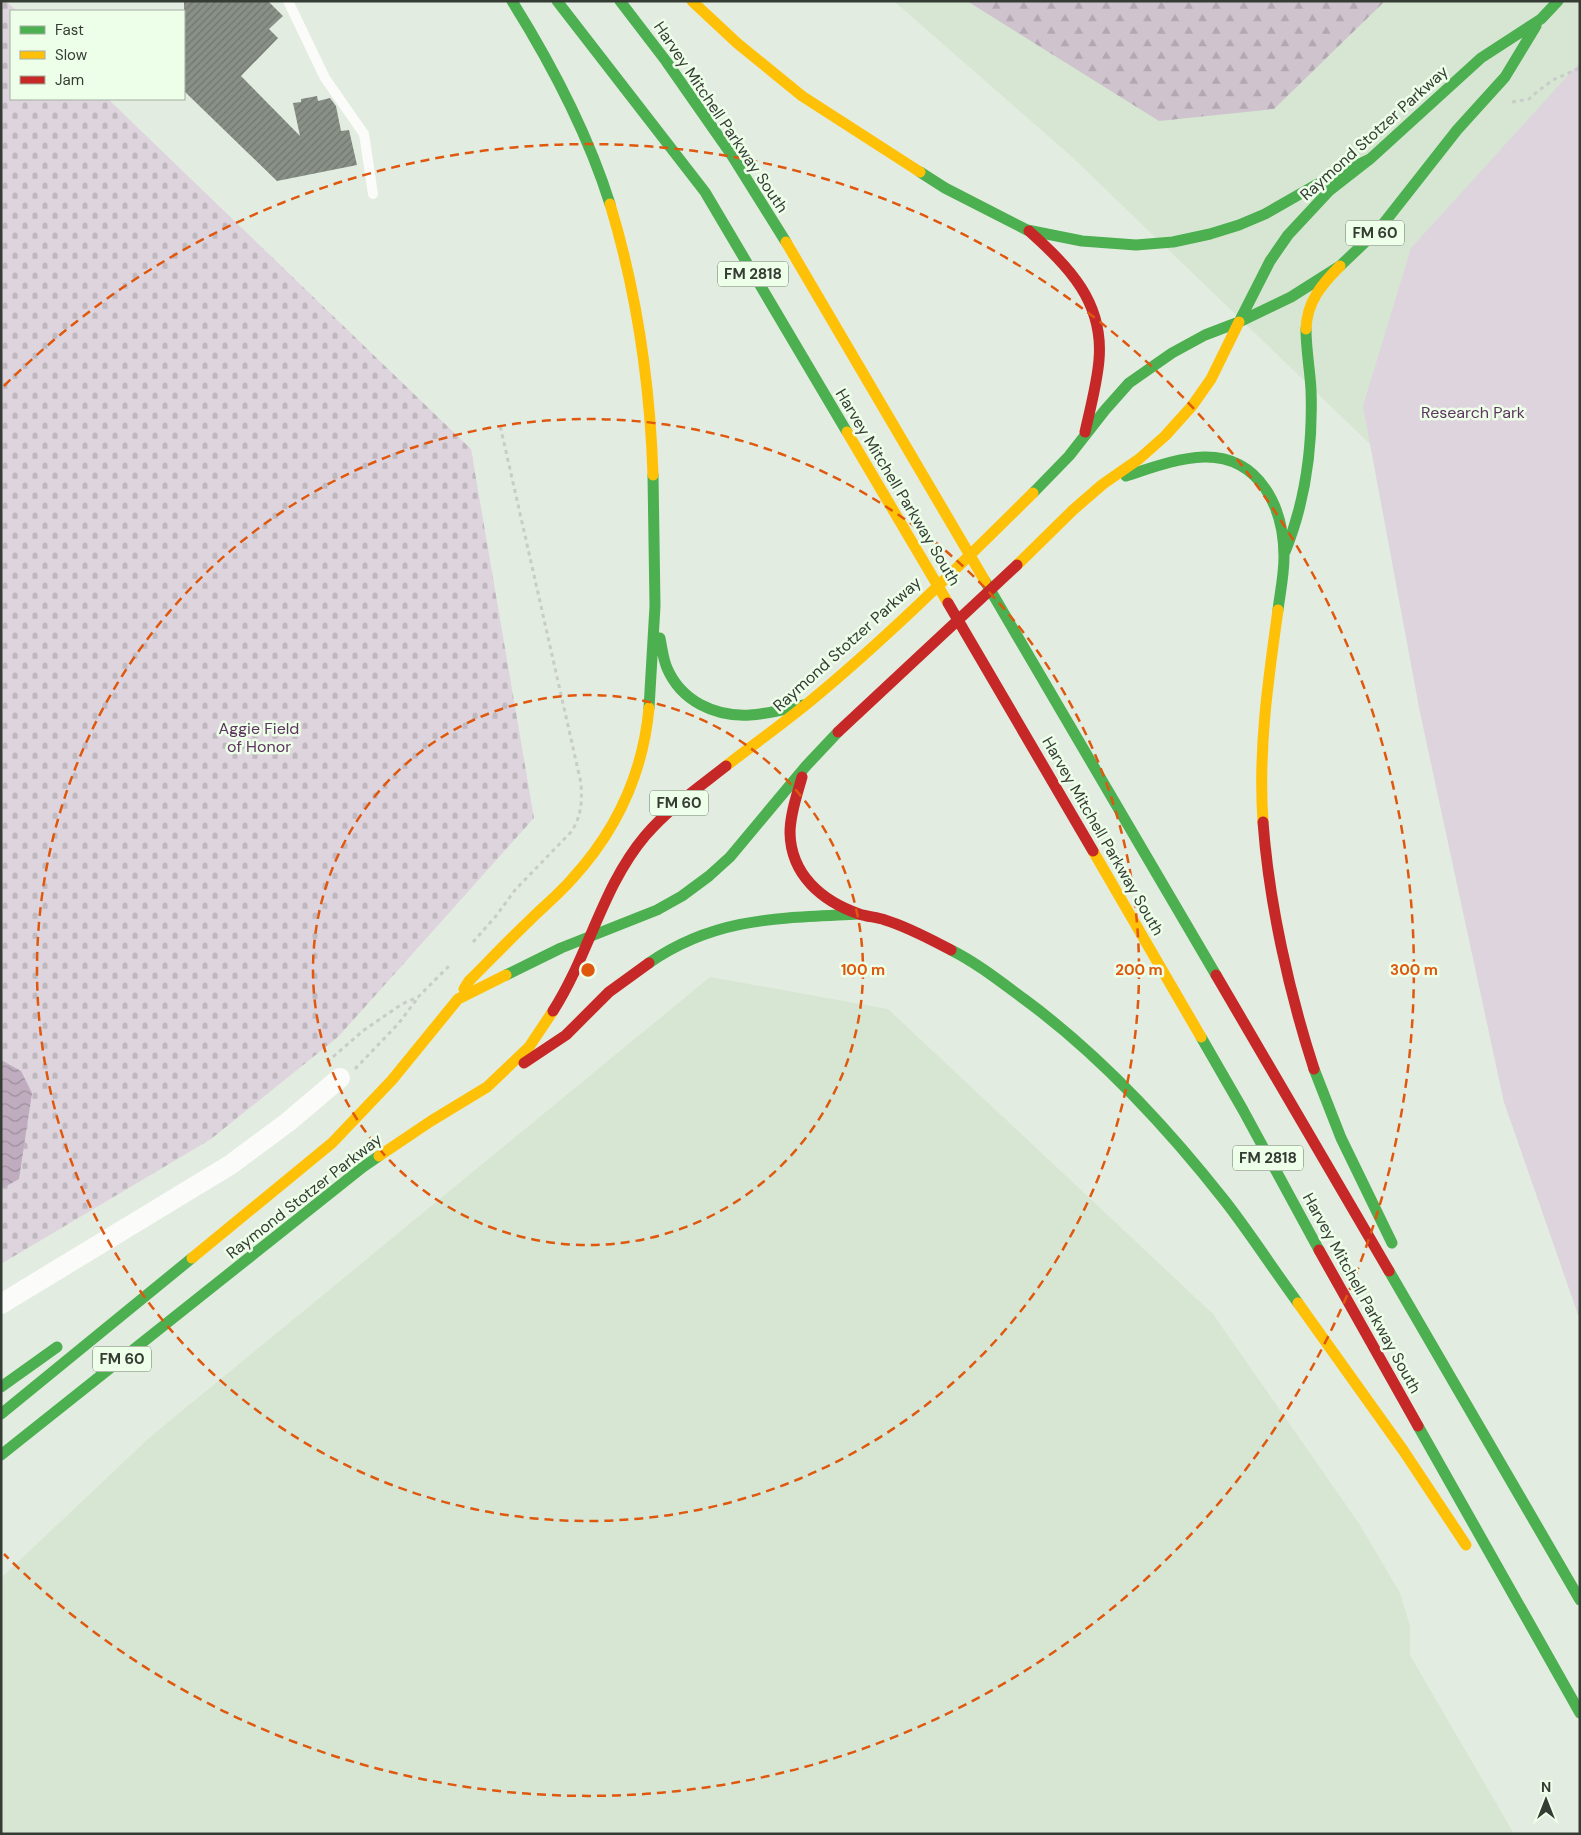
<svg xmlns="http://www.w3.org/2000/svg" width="1581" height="1835" font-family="'DM Sans',sans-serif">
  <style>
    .built { fill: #d7e6d3 }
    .green { fill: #ded4dd }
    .forest { fill: url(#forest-firs) }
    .cemetery { fill: url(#cemetery-stones) }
    .water { fill: url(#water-waves) }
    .building { fill: url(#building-hatch) }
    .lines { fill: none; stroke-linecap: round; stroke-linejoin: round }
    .path { stroke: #c9ccc8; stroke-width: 3; stroke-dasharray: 4 4; stroke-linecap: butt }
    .lane { stroke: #fbfcfa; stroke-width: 10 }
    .street { stroke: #fbfcfa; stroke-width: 20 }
    .fast { stroke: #4caf50; stroke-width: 11 }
    .slow { stroke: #ffc107; stroke-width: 11 }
    .jam { stroke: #c62828; stroke-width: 11 }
    .ring { fill: none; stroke: #df580e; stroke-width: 2.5; stroke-dasharray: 9 6 }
    .labels { text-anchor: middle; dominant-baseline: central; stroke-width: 5; stroke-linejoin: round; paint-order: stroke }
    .shield { fill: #edfee9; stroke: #6c766a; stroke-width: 1 }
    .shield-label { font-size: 15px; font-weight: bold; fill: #353c34 }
    .street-label { font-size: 16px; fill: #353c34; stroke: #edfee9 }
    .park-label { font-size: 16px; fill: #5d3560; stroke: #edfee9 }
    .centre { fill: #df580e; stroke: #edfee9; stroke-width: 2.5 }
    .ring-label { font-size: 15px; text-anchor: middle; font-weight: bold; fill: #df580e; stroke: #edfee9; stroke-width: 5; stroke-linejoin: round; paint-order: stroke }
  </style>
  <defs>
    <pattern id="forest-firs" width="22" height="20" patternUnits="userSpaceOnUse" patternTransform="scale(1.25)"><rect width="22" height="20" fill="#cfc3ce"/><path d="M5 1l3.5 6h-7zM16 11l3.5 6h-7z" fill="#b2a8b2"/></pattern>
    <pattern id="cemetery-stones" width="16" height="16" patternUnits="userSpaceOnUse" patternTransform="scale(1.25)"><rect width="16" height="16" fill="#ded4dd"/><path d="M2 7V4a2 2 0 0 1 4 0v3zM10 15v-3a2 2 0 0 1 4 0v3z" fill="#bfb7be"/></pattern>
    <pattern id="water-waves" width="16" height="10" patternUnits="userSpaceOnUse" patternTransform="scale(1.25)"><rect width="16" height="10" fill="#bfadbf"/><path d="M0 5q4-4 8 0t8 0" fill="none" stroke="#9c8e9c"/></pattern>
    <pattern id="building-hatch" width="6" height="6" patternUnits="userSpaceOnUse" patternTransform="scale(1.25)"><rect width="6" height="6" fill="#899087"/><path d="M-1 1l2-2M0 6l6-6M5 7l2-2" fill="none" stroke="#71776f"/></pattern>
  </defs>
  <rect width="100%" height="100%" fill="#e3ece0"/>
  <path class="built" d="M894,1H1580V1320L1504,1102L1420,712L1370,444L1071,156Z
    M710,977L888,1009L1213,1314L1360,1525L1400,1593L1410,1626V1655L1514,1834H1V1578L149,1438Z"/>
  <path class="green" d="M1580,62V1320L1504,1102L1420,712L1363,406L1411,248Z"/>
  <path class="forest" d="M967,1H1385L1274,109L1159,121Z"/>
  <path class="cemetery" d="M1,1H6L17,11H11V99H108L471,449L534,818L338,1037L211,1139L1,1264Z"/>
  <path class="water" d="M1,1060L21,1071L32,1093L19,1179L1,1189Z"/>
  <path class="building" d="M184,1H268L283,16L269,29L278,38L241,76L300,136L293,103L301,102V99L317,96L318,101L330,98L336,106L341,131L349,130L357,165L277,181L184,91Z"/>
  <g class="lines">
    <path class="path" d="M1512,102L1529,99L1538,91L1553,80L1580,68
      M473,942L496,916L515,890L571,832C582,816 582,801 581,783L500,425
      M327,1062L364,1030L402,1004L418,997L451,964
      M355,1069L399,1023L417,999"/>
    <path class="lane" d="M288,1L325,78L364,134L373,194"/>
    <path class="street" d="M1,1304L230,1165L288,1122L340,1078"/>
    <path class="fast" d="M512,1C552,65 587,131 610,204
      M557,1L705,192L847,432
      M620,1L666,61L731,154L786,242
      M920,172L945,188L1027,230L1082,241L1136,245L1173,242L1210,234L1239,225L1265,214L1314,186L1370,159
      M1239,322L1270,261L1288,235L1329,191L1370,159L1481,58L1541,19L1558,1
      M1239,322L1291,297L1340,266L1380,228L1457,130L1505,77L1536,26
      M1126,476C1151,468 1177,458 1204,457C1260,456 1284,508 1284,557C1284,575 1280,593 1278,610
      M1033,493L1069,456L1105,410L1129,383L1172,353L1205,335L1239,322
      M1285,552C1306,500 1313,446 1311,390C1310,370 1306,350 1306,329
      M985,581L1216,975
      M660,638C662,648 663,659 667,668C681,701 715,717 750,715C768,714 785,709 803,705
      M649,708L655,606L653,475
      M951,950C977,963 1001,982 1024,999C1100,1055 1166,1126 1225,1201C1250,1233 1273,1269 1298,1303
      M649,963C715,917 780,918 858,914
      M506,975L561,948L657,910L682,896L709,876L730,857L806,766L838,732
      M1201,1037L1243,1110L1319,1250
      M1314,1069L1341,1138L1392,1243
      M1389,1271L1580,1600
      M1,1387L57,1347
      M1,1414L192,1258
      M1418,1426L1580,1713
      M1,1455L363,1167L379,1156"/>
    <path class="slow" d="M692,1L737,43L802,96L920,172
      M610,204C637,293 650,383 653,475
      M786,242L985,581
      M1306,329C1307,302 1321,285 1340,266
      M847,432L948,603
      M1017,565L1073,510L1103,484L1139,459L1165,436L1192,406L1211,379L1239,322
      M726,766C753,745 781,725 808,703C887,638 960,565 1033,493
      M1263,822C1258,750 1268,681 1278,610
      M1093,851L1201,1037
      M464,989L469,981C489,961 508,941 529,921C543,907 559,894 572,879C617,830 643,773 649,708
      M379,1156L431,1121L487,1087L529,1047L553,1011
      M192,1258L332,1143L392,1080L458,999L506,975
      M1298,1303L1403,1450L1466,1545"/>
    <path class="jam" d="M1029,231C1069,267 1104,302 1099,360C1097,384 1090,409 1085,432
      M948,603L1093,851
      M838,732L1017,565
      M802,777C797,795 790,814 790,833C791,875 822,901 859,914C868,917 877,917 885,920C908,927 930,939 951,950
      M1263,822C1269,903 1289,992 1314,1069
      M1216,975L1389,1271
      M553,1011C589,955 602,887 645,836C669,808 698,788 726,766
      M524,1063L566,1035L609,992L649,963
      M1319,1250L1418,1426"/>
  </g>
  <g class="ring">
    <circle cx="588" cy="970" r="275"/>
    <circle cx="588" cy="970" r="551"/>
    <path d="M4 386A826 826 0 1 1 4 1554"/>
  </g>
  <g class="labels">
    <g class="shield">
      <rect x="1346" y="220.5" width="58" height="25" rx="4"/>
      <rect x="718" y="261.5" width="70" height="25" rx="4"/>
      <rect x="650" y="790.5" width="58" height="25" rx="4"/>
      <rect x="1233" y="1145.5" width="70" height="25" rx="4"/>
      <rect x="93" y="1346.5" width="58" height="25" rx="4"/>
    </g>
    <g class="shield-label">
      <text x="1375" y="233">FM 60</text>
      <text x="753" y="274">FM 2818</text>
      <text x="679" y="803">FM 60</text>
      <text x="1268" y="1158">FM 2818</text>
      <text x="122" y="1359">FM 60</text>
    </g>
    <g class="street-label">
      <text transform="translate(721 117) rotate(56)">Harvey Mitchell Parkway South</text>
      <text transform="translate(1374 133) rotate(-42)">Raymond Stotzer Parkway</text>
      <text transform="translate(898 487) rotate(59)">Harvey Mitchell Parkway South</text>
      <text transform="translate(847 644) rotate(-42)">Raymond Stotzer Parkway</text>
      <text transform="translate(1103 836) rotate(60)">Harvey Mitchell Parkway South</text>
      <text transform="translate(304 1196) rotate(-38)">Raymond Stotzer Parkway</text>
      <text transform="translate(1362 1293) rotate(61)">Harvey Mitchell Parkway South</text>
    </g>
    <g class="park-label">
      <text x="1473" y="412">Research Park</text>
      <text x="259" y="728">Aggie Field<tspan x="259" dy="18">of Honor</tspan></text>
    </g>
  </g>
  <circle cx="588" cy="970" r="8" class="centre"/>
  <g class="ring-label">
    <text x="863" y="975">100 m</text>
    <text x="1139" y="975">200 m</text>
    <text x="1414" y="975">300 m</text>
  </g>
  <rect width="1581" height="1835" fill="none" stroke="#353c34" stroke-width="5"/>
  <rect x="10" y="10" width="175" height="90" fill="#edfee9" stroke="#a3b0a1"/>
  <rect x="20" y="26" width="25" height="8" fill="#4caf50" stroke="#a3b0a1"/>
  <text x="55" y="35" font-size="15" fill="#353c34">Fast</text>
  <rect x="20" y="51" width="25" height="8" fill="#ffc107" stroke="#a3b0a1"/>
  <text x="55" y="60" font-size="15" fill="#353c34">Slow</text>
  <rect x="20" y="76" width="25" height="8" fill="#c62828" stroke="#a3b0a1"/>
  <text x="55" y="85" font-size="15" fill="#353c34">Jam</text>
  <g transform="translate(1546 1800)" stroke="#edfee9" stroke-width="4" paint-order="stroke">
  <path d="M0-4L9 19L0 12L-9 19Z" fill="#353c34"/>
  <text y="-8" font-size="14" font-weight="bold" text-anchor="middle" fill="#353c34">N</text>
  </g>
</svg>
